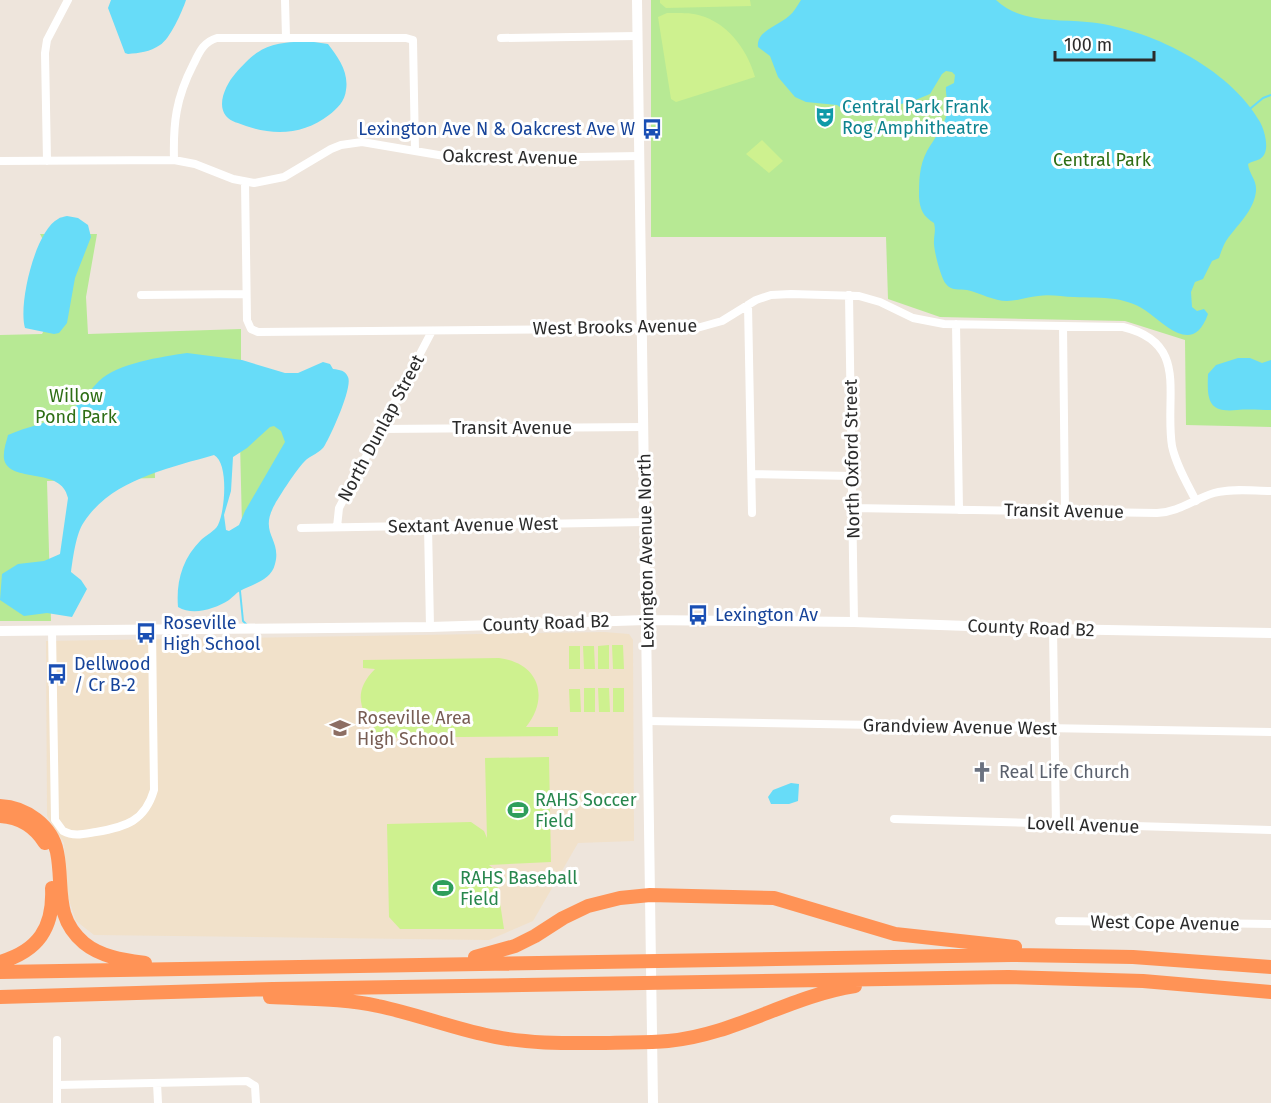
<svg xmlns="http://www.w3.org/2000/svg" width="1271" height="1103" font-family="'Fira Sans',sans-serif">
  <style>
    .education { fill: #f1e1ca }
    .green { fill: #b7e994 }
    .pitch { fill: #cef18f }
    .water { fill: #67dcf8; fill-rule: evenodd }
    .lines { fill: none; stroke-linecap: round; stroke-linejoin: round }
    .stream { stroke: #67dcf8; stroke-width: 2 }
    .street { stroke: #fff; stroke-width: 8 }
    .secondary { stroke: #fff; stroke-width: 10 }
    .highway { stroke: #ff9356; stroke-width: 14 }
    .labels { text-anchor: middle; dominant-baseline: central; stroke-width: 6; stroke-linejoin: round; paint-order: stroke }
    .culture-label { font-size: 18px; fill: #0d838f; stroke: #fff; text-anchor: start }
    .transit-label { font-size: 18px; fill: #164399; stroke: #fff; text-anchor: start }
    .street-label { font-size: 18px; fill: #2b2b2b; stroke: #fff }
    .park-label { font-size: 18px; fill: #2e6e15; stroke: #fff }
    .education-label { font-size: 18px; fill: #785e54; stroke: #fff; text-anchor: start }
    .worship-label { font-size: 18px; fill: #5b616d; stroke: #fff; text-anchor: start }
    .leisure-label { font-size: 18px; fill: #27864d; stroke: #fff; text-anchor: start }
  </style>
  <rect width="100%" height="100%" fill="#eee5dc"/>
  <path class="education" d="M604,632L629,634L633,640L634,841L578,843L533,921L489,940L94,935L76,921L67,894L64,843L47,816L46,641Z"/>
  <path class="green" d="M651,0H1271V427L1186,425L1185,340L1125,321L940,317L888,299L886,237H651Z
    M40,234H97L86,297L88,334L241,329V387L316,388L242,526L240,442L154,444L155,478L47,481L51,621H0V335L42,334L51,318L53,259Z"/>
  <path class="pitch" d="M660,0H750L751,6L666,8L660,3Z
    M667,13C680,13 693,12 705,17C731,27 748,52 755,77L676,102L671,99L658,17Z
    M762,140L783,161L769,173L746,154Z
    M609,645V669H598V646Z
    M612,645H623L624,669H613Z
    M569,646H580V669H569Z
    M583,646H594L595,669H584Z
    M499,658C539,663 550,697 526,727H558V736L364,738V730L375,729C358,708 354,690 375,669L363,668V660Z
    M584,688H595V712H584Z
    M598,688H609L610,712H599Z
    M613,688H624V712H613Z
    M569,689H580L581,712H570Z
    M549,757L551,862L489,865L495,870L504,929H400L389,917L387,824L471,822L484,831L487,838L485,758Z"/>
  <path class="water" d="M111,0H186C182,12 170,39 160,45C150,52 139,53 128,54L125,53L108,8Z
    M801,0H996C1020,23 1056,19 1087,22C1147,27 1230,68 1260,122C1265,131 1271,153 1260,159C1256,161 1252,161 1248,164C1249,174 1257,180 1256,191C1254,211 1237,225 1226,241C1223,246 1221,252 1219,258L1212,261L1203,279L1195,282L1191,292L1192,307L1197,311L1204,309L1208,314C1194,353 1170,329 1149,313C1139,305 1127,301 1115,299C1102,297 1088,298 1074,297C1062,297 1051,294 1038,296C1028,297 1017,301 1007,301C994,301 980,293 967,290C960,289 951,291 946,284C941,279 933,248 934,241C934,234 936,231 934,223C923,216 920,210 919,197C919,181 919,166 927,151C934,139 943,128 947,114C950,104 945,97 946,87L954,83L955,75L952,72L946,71L942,74L930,94L913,101L889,107L881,113L869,116L852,109H843L837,105L806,102L795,97L778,77L770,56L758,47C756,31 778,26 789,16C794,12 797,6 801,0Z
    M307,41L328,44C338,57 349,72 346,90C345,101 337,109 329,115C305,134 275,136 246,126C239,123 231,122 226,116C216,104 227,83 235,74C259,46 270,43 307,41Z
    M67,216L78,218L88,225L91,237L75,278L67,323L59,333L54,334L25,328C18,305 35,231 58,219C60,217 64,217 67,216Z
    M187,353L242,360L285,373H298L323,362L330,364L333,369C340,370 345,370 348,377C353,387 331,435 325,445C321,453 310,455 304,462C297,469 280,495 275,504C258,534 282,538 275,564C271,581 252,584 240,591C236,593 233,597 229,600C215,609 193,616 178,607C176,582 182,559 201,540C206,535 215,531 218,525C225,511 229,463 214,455C169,468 111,480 84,522C76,533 73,558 71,572L81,580L87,589L72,617L47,613L24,616L0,600L2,574L18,564L44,561L60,554L68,498C62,466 9,484 4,459C3,451 6,443 8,435C26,427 48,423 65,414C79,406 88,392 99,381C118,363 161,357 187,353ZM274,426L281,431L285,442L245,511L239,525L229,531L226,530L224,515L231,491L233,457L247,448L270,427Z
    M1238,358H1250L1262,363L1271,360V410C1260,410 1248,409 1237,410C1208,413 1207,400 1208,374L1216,365Z
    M791,783L799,784L798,801L789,804H771L768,797L773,790Z"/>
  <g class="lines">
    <path class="stream" d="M1251,108L1263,98L1271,95
      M240,591L243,621L247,625"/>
    <path class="street" d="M285,0L286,37
      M501,38L637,36
      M174,160C173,123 176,98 193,65C199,53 203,42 217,38H406L413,40L415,151
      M0,161L174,160L195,164L233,179L254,183L284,177L331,149L341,145L362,142L462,159L639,156
      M47,161L45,53L47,40L68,0
      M245,182L247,320L251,329L258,332L697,328L722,321L756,300L771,295L791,294L859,296L880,302L913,318L944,324L1123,327C1190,343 1164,395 1172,446C1176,465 1187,483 1196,501
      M141,295L246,294
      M849,295L854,622
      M748,305L752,513
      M956,324L959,510
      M1063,326L1065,511
      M380,429L644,427
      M752,474L852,476
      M852,508L1157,513C1179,512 1194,499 1214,493C1232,488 1253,491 1271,491
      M428,526L430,627
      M337,527L339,508L432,331
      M301,528L645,522
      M1053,629L1056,825
      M52,630L55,820L63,831C74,837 84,834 96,832C126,827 145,821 154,790L152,629
      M648,721L1271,732
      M894,819L1271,830
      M1059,921L1271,924
      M57,1040V1103
      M157,1083L158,1103
      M57,1085L247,1081L255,1086L256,1103"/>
    <path class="secondary" d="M637,0L653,1103
      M0,631L430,627L646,620L854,622L1053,629L1271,633"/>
    <path class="highway" d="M0,806C26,807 52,826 57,852C64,886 53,917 84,943C101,957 124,960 145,963
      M0,816C19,817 35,827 45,843
      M475,957L515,946L535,936L563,918L588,906L620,898L650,895L774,898L895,934L1015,947
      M0,962C38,951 54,928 52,888
      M0,972L1011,955L1133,957L1271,967
      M0,997L273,989L1008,977L1143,981L1271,992
      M270,997C305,999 343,998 378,1006C418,1014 456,1030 496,1037C532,1044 569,1043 605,1043C626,1042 647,1043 668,1041C734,1035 790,996 855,986"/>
  </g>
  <defs>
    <g id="theatre-bare" transform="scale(1.62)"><path d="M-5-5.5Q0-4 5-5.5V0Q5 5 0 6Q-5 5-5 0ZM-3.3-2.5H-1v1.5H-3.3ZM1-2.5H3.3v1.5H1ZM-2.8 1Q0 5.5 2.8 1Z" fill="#0f9aa8" stroke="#fff" stroke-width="2.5" paint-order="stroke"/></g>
    <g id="bus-bare" transform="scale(1.62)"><path d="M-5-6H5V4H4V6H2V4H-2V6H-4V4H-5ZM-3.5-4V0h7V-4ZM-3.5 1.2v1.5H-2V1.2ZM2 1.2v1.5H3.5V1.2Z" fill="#1a4fb4" stroke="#fff" stroke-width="2.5" paint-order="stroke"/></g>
    <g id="school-bare" transform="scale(1.62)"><path d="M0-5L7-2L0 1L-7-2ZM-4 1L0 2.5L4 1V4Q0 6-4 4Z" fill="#8d6e63" stroke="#fff" stroke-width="2.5" paint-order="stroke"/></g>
    <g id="church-bare" transform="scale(1.62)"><path d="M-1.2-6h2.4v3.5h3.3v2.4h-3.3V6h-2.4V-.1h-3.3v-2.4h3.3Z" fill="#6b7280" stroke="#fff" stroke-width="2.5" paint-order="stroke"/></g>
    <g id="stadium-bare" transform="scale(1.62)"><path d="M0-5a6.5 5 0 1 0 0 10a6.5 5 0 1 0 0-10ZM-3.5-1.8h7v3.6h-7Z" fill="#2e9e5b" stroke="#fff" stroke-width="2.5" paint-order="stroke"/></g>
  </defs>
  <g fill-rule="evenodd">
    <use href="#theatre-bare" x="825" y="117"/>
    <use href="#bus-bare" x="652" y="129"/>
    <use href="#bus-bare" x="698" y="615"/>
    <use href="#bus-bare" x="146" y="633"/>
    <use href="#bus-bare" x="57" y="674"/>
    <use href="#school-bare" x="340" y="728"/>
    <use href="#church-bare" x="982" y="772"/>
    <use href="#stadium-bare" x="518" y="810"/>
    <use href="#stadium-bare" x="443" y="888"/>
  </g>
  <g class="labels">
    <g class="culture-label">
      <text x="842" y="107">Central Park Frank<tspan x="842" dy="21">Rog Amphitheatre</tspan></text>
    </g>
    <g class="transit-label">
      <text x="635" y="129" text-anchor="end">Lexington Ave N &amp; Oakcrest Ave W</text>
      <text x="715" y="615">Lexington Av</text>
      <text x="163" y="623">Roseville<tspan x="163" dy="21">High School</tspan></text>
      <text x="74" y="664">Dellwood<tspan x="74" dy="21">/ Cr B-2</tspan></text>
    </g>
    <g class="street-label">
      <text transform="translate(510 157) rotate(1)">Oakcrest Avenue</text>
      <text transform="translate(615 327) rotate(-1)">West Brooks Avenue</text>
      <text transform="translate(381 428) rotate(-62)">North Dunlap Street</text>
      <text x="512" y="428">Transit Avenue</text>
      <text transform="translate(852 459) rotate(-91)">North Oxford Street</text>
      <text transform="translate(1064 511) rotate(1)">Transit Avenue</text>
      <text transform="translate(473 525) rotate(-1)">Sextant Avenue West</text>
      <text transform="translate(646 551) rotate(-91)">Lexington Avenue North</text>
      <text transform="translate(546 623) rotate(-2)">County Road B2</text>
      <text transform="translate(1031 628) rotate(2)">County Road B2</text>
      <text transform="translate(960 727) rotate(1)">Grandview Avenue West</text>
      <text transform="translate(1083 825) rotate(2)">Lovell Avenue</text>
      <text transform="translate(1165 923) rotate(1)">West Cope Avenue</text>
    </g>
    <g class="park-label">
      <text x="1102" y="160">Central Park</text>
      <text x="76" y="396">Willow<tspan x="76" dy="21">Pond Park</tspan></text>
    </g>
    <g class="education-label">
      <text x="357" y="718">Roseville Area<tspan x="357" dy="21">High School</tspan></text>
    </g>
    <g class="worship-label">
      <text x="999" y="772">Real Life Church</text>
    </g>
    <g class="leisure-label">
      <text x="535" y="800">RAHS Soccer<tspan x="535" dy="21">Field</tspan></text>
      <text x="460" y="878">RAHS Baseball<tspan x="460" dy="21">Field</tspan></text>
    </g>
  </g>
  <path d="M1055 51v9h99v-9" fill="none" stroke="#2b2b2b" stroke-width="3"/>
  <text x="1064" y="51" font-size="18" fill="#2b2b2b" stroke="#ffffff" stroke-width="4.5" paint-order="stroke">100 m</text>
</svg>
